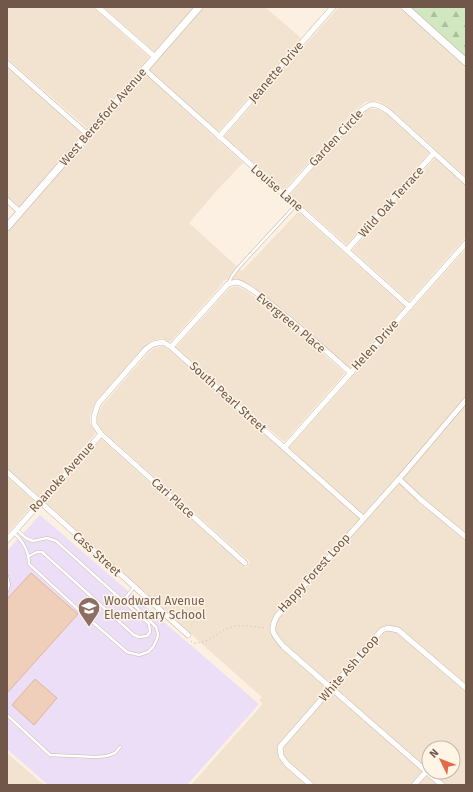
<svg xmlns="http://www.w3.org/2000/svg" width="473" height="792" font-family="'Fira Sans',sans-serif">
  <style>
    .residential { fill: #f2e2d0; fill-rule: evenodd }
    .education { fill: #eddef7 }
    .forest { fill: url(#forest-firs) }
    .building { fill: #efcfba; stroke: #e0b59b }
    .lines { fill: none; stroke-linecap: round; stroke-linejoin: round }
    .service-casing { stroke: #cab8a8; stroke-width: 3.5 }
    .minor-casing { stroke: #cab8a8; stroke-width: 6 }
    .tertiary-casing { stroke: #cab8a8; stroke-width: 8 }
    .path { stroke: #d3b29d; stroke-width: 1; stroke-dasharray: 1 3; stroke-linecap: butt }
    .service { stroke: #fff; stroke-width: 2.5 }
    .minor { stroke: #fff; stroke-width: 5 }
    .tertiary { stroke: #fff; stroke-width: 7 }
    .labels { text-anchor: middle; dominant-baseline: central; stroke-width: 3; stroke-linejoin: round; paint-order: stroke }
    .street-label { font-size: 12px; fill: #705749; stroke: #fef5e6 }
    .education-label { font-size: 12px; fill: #785e54; stroke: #fef5e6; text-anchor: start }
  </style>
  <defs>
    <pattern id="forest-firs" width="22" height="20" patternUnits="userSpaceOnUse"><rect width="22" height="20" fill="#d0e7c0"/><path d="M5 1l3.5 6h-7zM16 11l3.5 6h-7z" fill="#adbe9e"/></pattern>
  </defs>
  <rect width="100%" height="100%" fill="#fbf0e1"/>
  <path class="residential" d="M7,7H93L149,57L87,128L7,58Z
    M103,7H194L154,52Z
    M204,7H265L301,38L218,132L149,69Z
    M339,7H399L466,67V177L390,108L378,101L365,102L354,111L284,190L224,137Z
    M7,67L82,134L20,207L7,196Z
    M145,74L243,163L219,188L189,223L242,271L298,212L405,307L350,368L289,314L252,286L239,279L228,280L227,279L223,281V283L170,342L162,338L150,341L95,402L90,415V424L96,433L40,497L7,468V233Z
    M369,109H378L386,114L429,153L347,245L290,195L359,116Z
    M435,158L466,186V237L409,301L352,250Z
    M466,249V785H191L261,706L262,703L259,700L262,697L193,636V635L45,502L101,439L246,568L250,562L103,431L97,423V417L102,406L149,352L155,348L163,346L169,350L285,452ZM429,748H453V772H429Z
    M237,286L248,292L285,320L345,373L284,442L176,347L230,288Z
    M7,477L35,502L7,534Z
    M7,753L44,785H7Z"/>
  <path class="education" d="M40,515L259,704L187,785H48L7,749V551Z"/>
  <path class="forest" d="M410,7H466V57Z"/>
  <path class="building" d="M31,573L78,614L7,693V599Z
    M35,679L57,698L34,725L12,705Z"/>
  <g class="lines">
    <g class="service-casing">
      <path id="service" d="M228,284L232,276L238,268L296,205
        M16,529L26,538L33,541L47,538L56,541L149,624L150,632L147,636L139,637L134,635L42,552H37L29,556
        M14,533C24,542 29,551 29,564L81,612L127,652L139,655L148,652L153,647L157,639L158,634L156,627L126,597
        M7,576L9,585L7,591
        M124,600L134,587
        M7,715L50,755L96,757L107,756L115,753L120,747"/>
    </g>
    <g class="minor-casing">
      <path id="minor" d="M98,7L155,57
        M7,63L87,134
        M144,69L410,307
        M219,137L333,7
        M285,195L357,114C370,103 373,101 388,111L466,182
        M7,200L20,212
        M347,250L434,153
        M171,347L228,284C230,284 234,282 237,282C253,284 334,358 351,373
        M101,434L245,563
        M285,447L466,243
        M7,472L188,635
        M399,479L420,499L466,537
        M7,540L101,434L94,424V416L98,404L146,349L153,344L163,342L171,347L363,518
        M311,785L287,764L281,756L280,747L382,630L388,628L398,630L466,688
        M414,785L426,772
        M442,785L283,646C273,634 269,631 277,616L399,479L466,400"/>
    </g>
    <g class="tertiary-casing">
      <path id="tertiary" d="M405,7L466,62
        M7,227L199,7"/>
    </g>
    <path class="path" d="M191,641L194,643C211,643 216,632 231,627C241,624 255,627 265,628"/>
    <use href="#service" class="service"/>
    <use href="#minor" class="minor"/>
    <use href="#tertiary" class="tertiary"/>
  </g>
  <defs>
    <g id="school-pin" transform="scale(1.15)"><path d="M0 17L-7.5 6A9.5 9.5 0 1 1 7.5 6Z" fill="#8d6e63" stroke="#fef5e6"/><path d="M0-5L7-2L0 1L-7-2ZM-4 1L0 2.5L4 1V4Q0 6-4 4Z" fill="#fff"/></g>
  </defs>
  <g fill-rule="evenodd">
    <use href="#school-pin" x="89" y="608"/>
  </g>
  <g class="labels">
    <g class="street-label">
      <text transform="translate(276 72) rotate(-49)">Jeanette Drive</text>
      <text transform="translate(103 117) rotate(-49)">West Beresford Avenue</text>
      <text transform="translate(336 138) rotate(-47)">Garden Circle</text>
      <text transform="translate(277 188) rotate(41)">Louise Lane</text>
      <text transform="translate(391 202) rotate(-48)">Wild Oak Terrace</text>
      <text transform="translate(291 323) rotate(40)">Evergreen Place</text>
      <text transform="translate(375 345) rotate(-48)">Helen Drive</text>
      <text transform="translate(228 397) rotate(42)">South Pearl Street</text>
      <text transform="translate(62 477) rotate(-48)">Roanoke Avenue</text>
      <text transform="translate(173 498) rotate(42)">Cari Place</text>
      <text transform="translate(97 554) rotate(42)">Cass Street</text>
      <text transform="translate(314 573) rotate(-48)">Happy Forest Loop</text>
      <text transform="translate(349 668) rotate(-49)">White Ash Loop</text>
    </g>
    <g class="education-label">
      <text x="104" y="601">Woodward Avenue<tspan x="104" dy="14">Elementary School</tspan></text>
    </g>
  </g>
  <rect width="473" height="792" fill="none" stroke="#705749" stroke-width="16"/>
  <g transform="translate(441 760) rotate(313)"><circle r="19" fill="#fef5e6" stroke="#c5b6a7"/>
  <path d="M0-3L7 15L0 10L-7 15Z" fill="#e06b4b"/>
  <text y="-6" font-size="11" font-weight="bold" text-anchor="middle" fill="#705749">N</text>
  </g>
</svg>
